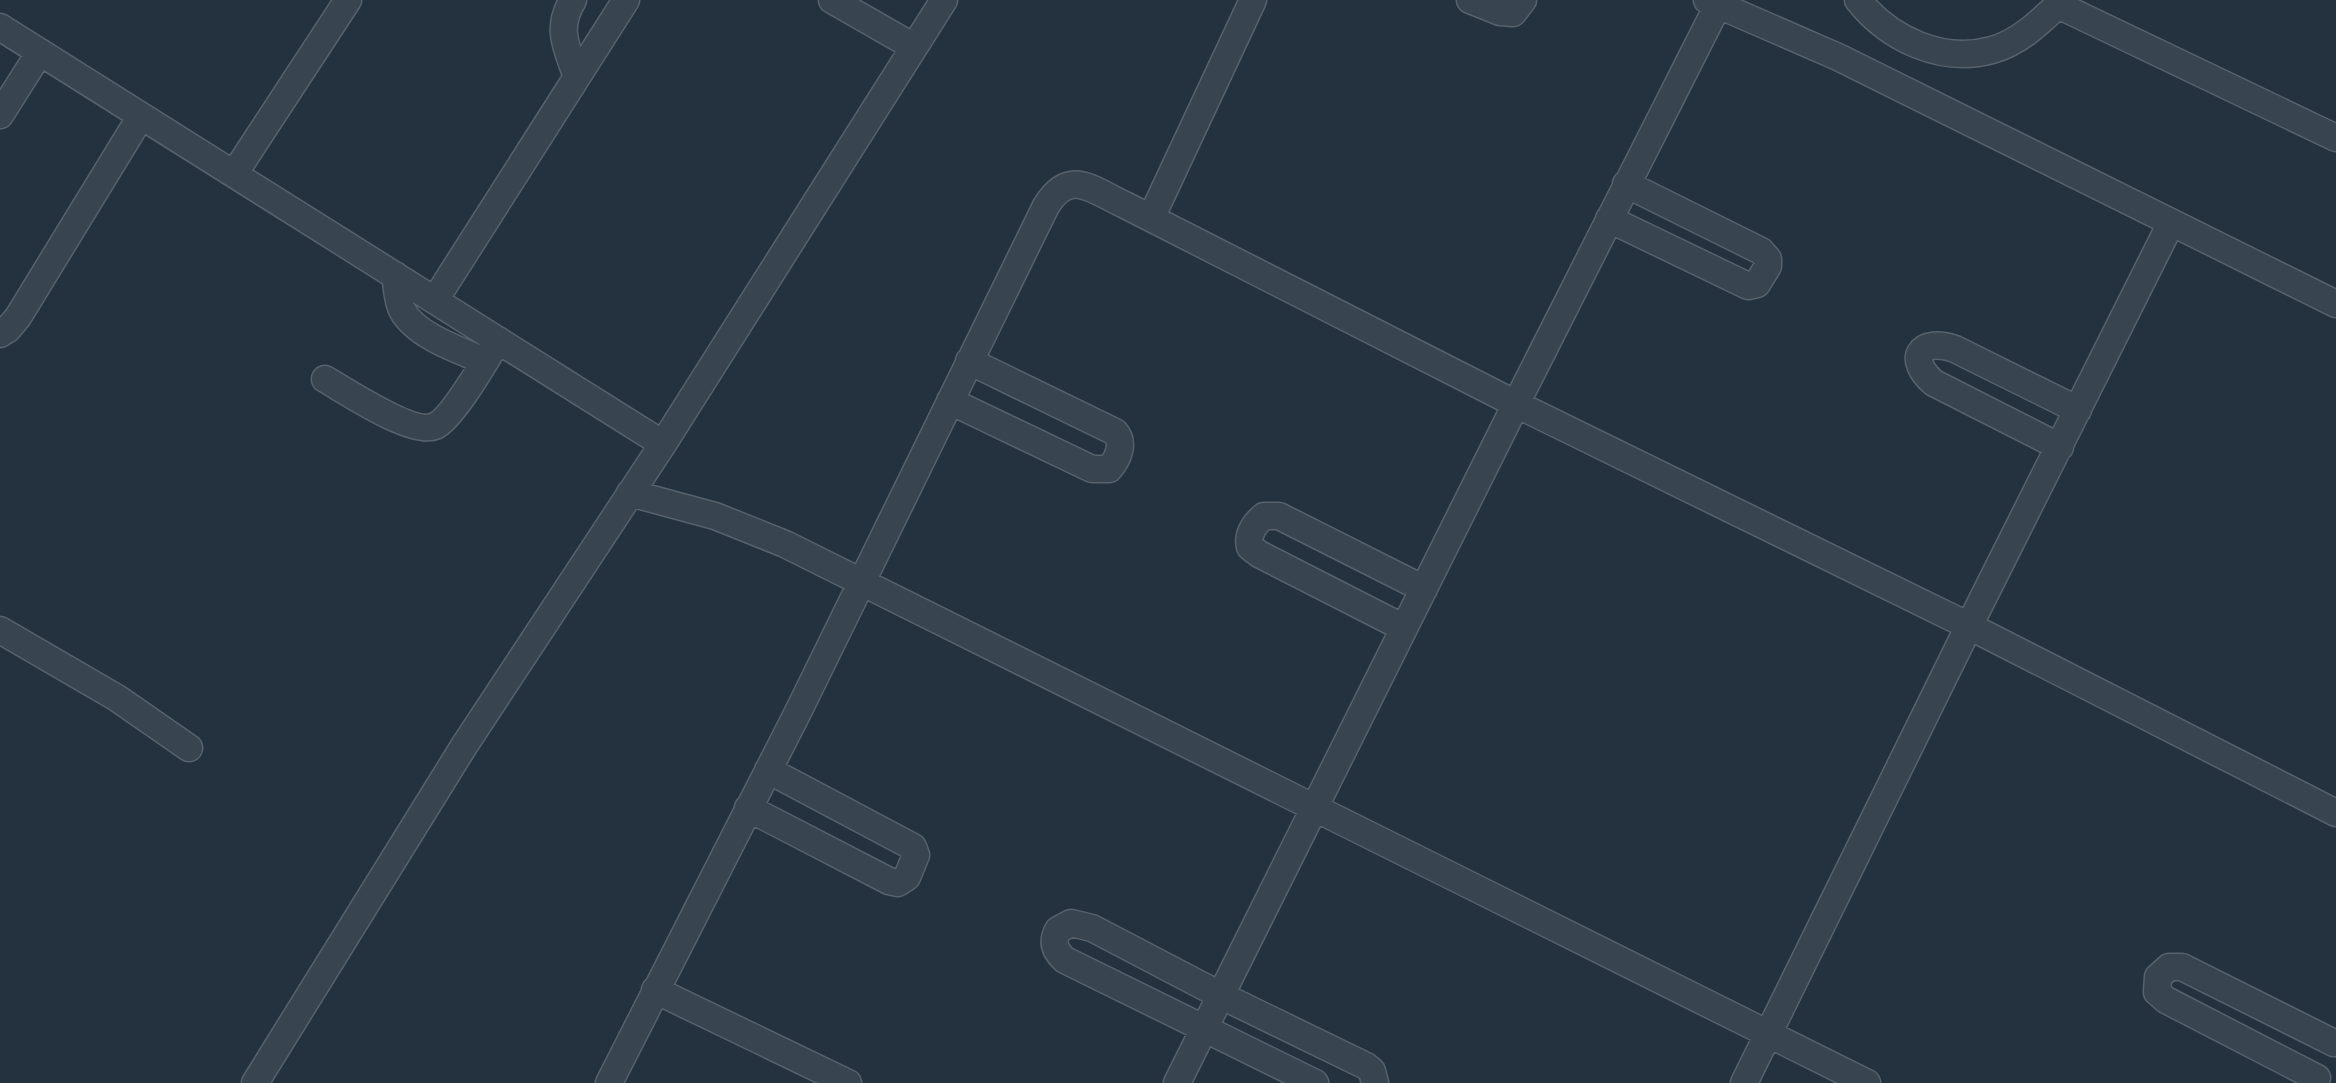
<svg xmlns="http://www.w3.org/2000/svg" width="2336" height="1083" font-family="'PT Sans',sans-serif">
  <style>
    .lines { fill: none; stroke-linecap: round; stroke-linejoin: round }
    .minor-casing { stroke: #56626d; stroke-width: 29 }
    .minor { stroke: #384450; stroke-width: 26 }
  </style>
  <rect width="100%" height="100%" fill="#243240"/>
  <g class="lines">
    <g class="minor-casing">
      <path id="minor" d="M573,0C555,29 567,48 577,77
        M832,0L914,47
        M1470,0L1500,12L1513,13L1523,0
        M1707,0L1838,57L2336,304
        M1858,0C1889,39 1942,64 1992,50C2018,43 2039,23 2058,5L2060,0
        M1718,5L1516,404L1969,626L1744,1083
        M2058,5L2336,138
        M0,27L663,444
        M0,115L40,52
        M234,174L348,0
        M1151,218L1253,0
        M1609,219L1748,286L1757,284L1768,266V259L1761,251L1626,184
        M2171,223L1969,626L2336,813
        M395,275C397,285 397,301 402,310C416,336 459,350 485,361
        M435,300L626,0
        M0,334L8,329L18,317L141,116
        M325,379C346,391 413,436 435,426C452,419 487,358 498,340
        M950,401L1092,469H1109C1118,459 1125,443 1115,432L969,361
        M2060,447L1934,383C1906,359 1919,337 1955,349L2078,410
        M630,493L715,516L785,544L1867,1083
        M1404,628L1259,554L1250,547C1247,535 1254,524 1264,516H1279L1424,589
        M0,630L117,698L189,748
        M748,808L889,881L898,883L907,877L916,855L913,847L768,770
        M655,990L848,1083
        M2317,1078L2166,1000L2157,992L2158,977L2169,967H2182L2334,1043
        M255,1083L464,746L663,444L944,0
        M609,1083L798,712L1046,206C1070,167 1092,190 1125,205L1516,404L1177,1083
        M1315,1083L1065,960C1055,951 1051,943 1058,930L1071,923L1092,928L1220,995L1366,1066L1372,1071L1375,1083"/>
    </g>
    <use href="#minor" class="minor"/>
  </g>
</svg>
